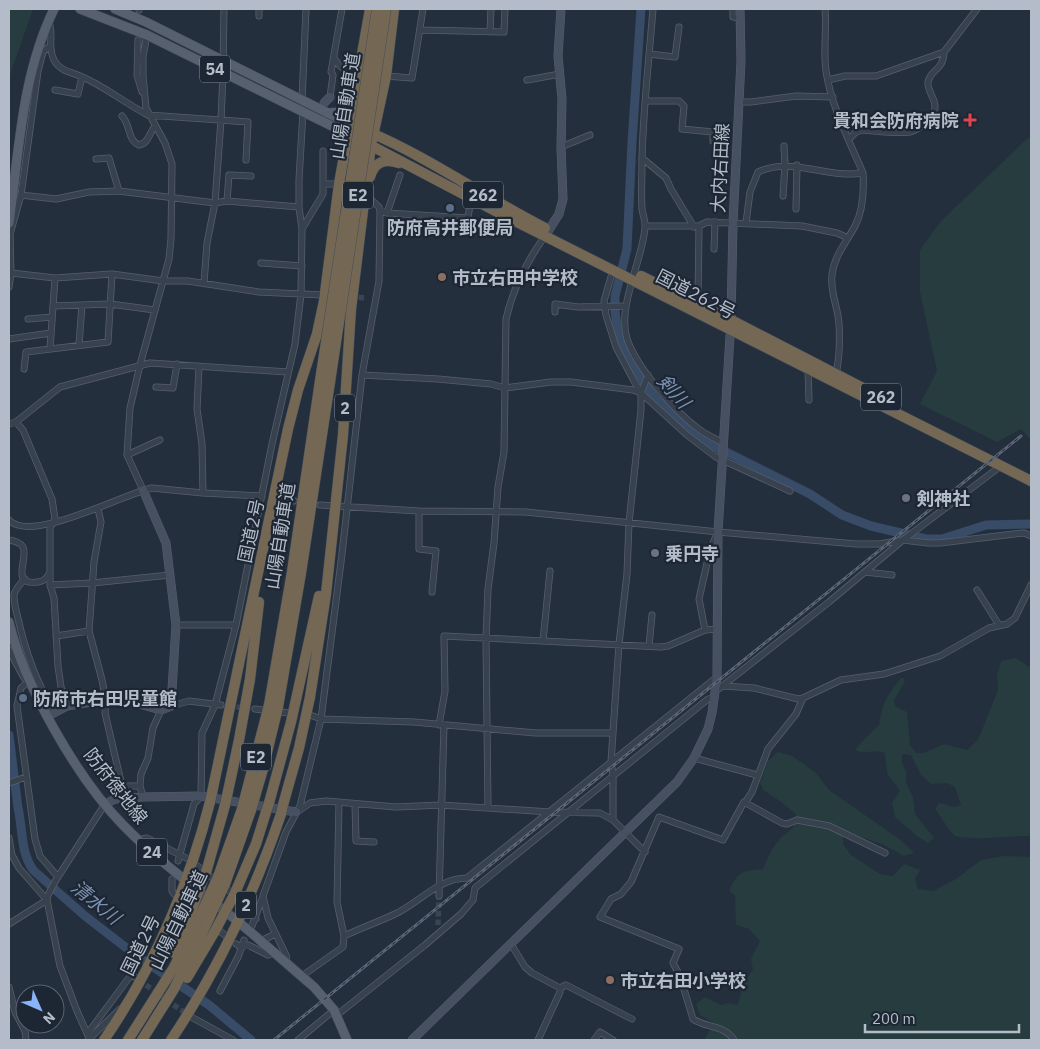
<svg xmlns="http://www.w3.org/2000/svg" width="1040" height="1049" font-family="'IBM Plex Sans','Noto Sans JP',sans-serif">
  <style>
    .green { fill: #263c3f }
    .lines { fill: none; stroke-linecap: round; stroke-linejoin: round }
    .river { stroke: #394c67; stroke-width: 9 }
    .street-tunnel { stroke: #3a4453; stroke-width: 5.5; stroke-dasharray: 5.5 3; stroke-linecap: butt }
    .street-casing { stroke: #565f6c; stroke-width: 7 }
    .secondary-casing { stroke: #565f6c; stroke-width: 9 }
    .primary-casing { stroke: #414a57; stroke-width: 10 }
    .highway-casing { stroke: #434c59; stroke-width: 11 }
    .street { stroke: #38414e; stroke-width: 5.5 }
    .secondary { stroke: #465061; stroke-width: 8 }
    .primary { stroke: #56606e; stroke-width: 9 }
    .highway { stroke: #746855; stroke-width: 10 }
    .rail-casing { stroke: #5a6575; stroke-width: 3 }
    .rail { stroke: #1d2633; stroke-width: 1; stroke-dasharray: 4; stroke-linecap: butt }
    .highway-bridge-casing { stroke: #434c59; stroke-width: 11; stroke-linecap: butt }
    .highway-bridge { stroke: #746855; stroke-width: 10 }
    .health-dot { fill: #e0444e; stroke: #1d2633; stroke-width: 2 }
    .service-dot { fill: #5c6f8a; stroke: #1d2633; stroke-width: 2 }
    .education-dot { fill: #8d6e63; stroke: #1d2633; stroke-width: 2 }
    .worship-dot { fill: #6b7280; stroke: #1d2633; stroke-width: 2 }
    .labels { text-anchor: middle; dominant-baseline: central; stroke-width: 4.5; stroke-linejoin: round; paint-order: stroke }
    .shield { fill: #1d2633; stroke: #878f9c; stroke-width: 1 }
    .shield-label { font-size: 16px; font-weight: bold; fill: #b4bcc9 }
    .street-label { font-size: 18px; fill: #b4bcc9; stroke: #1d2633 }
    .poi-label { font-size: 18px; font-weight: bold; fill: #b4bcc9; stroke: #1d2633; text-anchor: start }
    .water-label { font-size: 19px; font-style: italic; fill: #7c92b1; stroke: #1d2633 }
  </style>
  <rect width="100%" height="100%" fill="#242f3e"/>
  <path class="green" d="M9,9H33L11,72L9,85Z
    M1031,135V440L1021,429L997,442L920,404L937,371L920,292V250L940,222Z
    M1016,658L1029,667L1031,665V836C1016,835 963,842 954,835C949,831 940,815 935,809L939,803L954,807L961,805L955,787L947,783L931,784L921,775L911,755L902,754V762L906,772V782L913,798L915,814L934,838L928,843L917,836L895,817L892,803L900,791L887,773L885,753C872,749 865,755 855,750L865,738L879,725C881,705 889,692 902,677L905,681L894,700L895,706L907,712L910,745L916,753H924L944,744L967,750L978,740L998,690L997,676L1001,661Z
    M778,752L792,756L815,772L829,790L902,841L914,853L904,856L882,844L843,831V844L851,855L880,874L893,876L904,864L920,870L915,879L918,889L933,891L956,879L981,860L1004,856L1031,857V1040H704L714,1023L700,1015L696,1004L705,997L721,1005L729,1003L738,1005L743,986L753,969L751,959L760,941L749,929L736,925L735,896L729,890C739,871 742,871 763,869C772,848 776,840 794,827L796,814L780,801L763,790L760,783L768,761Z"/>
  <g class="lines">
    <path class="river" d="M641,9L632,142L627,249L615,296V311L618,333L636,370L655,398L694,435L710,444L810,494L842,515L871,526L926,539H942L986,525L1031,524
      M9,735L18,808C23,829 20,851 33,870L85,916L133,953L209,1005L251,1040"/>
    <path class="street-tunnel" d="M350,297L367,298
      M228,706L255,709
      M438,925L439,896
      M139,980L188,1015"/>
    <g class="street-casing">
      <path id="street" d="M139,9V10
        M653,9C649,59 643,110 642,160C642,176 641,193 642,209C643,216 646,222 645,228C642,262 617,306 627,339C637,368 675,412 700,430C707,435 716,439 723,443
        M733,9V17L740,18
        M825,9C827,29 823,50 826,71C831,106 849,140 863,173C864,190 863,211 855,226C846,243 834,256 832,275C830,293 838,307 839,324C840,340 839,360 836,375
        M259,16V9
        M49,22C54,35 47,46 54,60C59,70 70,72 80,76C105,86 124,103 148,115L248,122L246,160
        M421,30L504,32L505,9
        M490,32L491,9
        M138,40L137,75L142,92
        M649,54L675,57L679,27
        M334,58L339,65L358,80
        M386,76L412,78L423,9
        M527,80L560,74
        M828,80L845,76H876L944,52L977,9
        M55,90L78,94L82,77
        M330,97L333,75L331,72L342,9
        M302,100L306,9
        M646,101H679L684,106L682,129L713,132V141
        M739,102H751L796,96L833,97
        M122,116C131,125 127,140 139,145C149,143 149,133 155,126
        M849,139L856,132L863,130C877,131 897,134 910,132C919,130 934,118 935,108C936,99 927,91 928,82C930,70 944,70 944,52
        M561,147L590,135
        M642,158L666,178L671,189L694,227
        M96,159L109,158L119,191
        M323,184H339
        M21,195L56,199L89,192L119,191L215,203L227,201L299,207
        M783,196L785,165L784,146
        M227,201L229,175L251,176
        M796,209L797,165
        M380,211L387,213L468,218L471,197
        M387,213L400,175
        M746,223L750,192L758,172C792,156 826,179 863,173
        M646,226H699L707,222L802,226L837,233L848,238
        M302,229L323,194V151
        M714,249L715,222
        M261,263L302,266
        M613,270L604,301L606,315L616,347L634,381L641,393L687,435L716,457L790,491
        M11,273L55,278L112,274L163,281H188L259,292L323,295
        M204,283L207,243L215,203L221,120L223,73L224,9
        M9,287L11,273L10,234L21,195L38,71L43,52L50,46
        M698,304L699,226
        M53,306L110,304L155,310
        M555,312V304L578,307L626,306
        M28,319L52,317
        M9,339L51,333
        M79,345L82,305
        M50,349L55,278
        M199,366L197,409L202,444L203,493
        M24,369L26,352L108,342L112,274
        M808,369L809,400
        M362,375L438,379L491,384L505,388L551,382H571L633,390L641,393
        M156,387L173,388L177,364
        M16,422L23,430L52,499L55,519L50,528V585L54,598L58,666L61,687L67,706
        M9,424L16,422L60,387L150,363L288,372
        M127,455L160,440
        M143,490L127,455L130,408L140,365L169,259L171,239L172,164L165,143L146,108L143,76V56L147,35
        M278,499L294,501
        M320,505L419,511L526,512L718,532L856,544H879L903,540L928,543H940L1014,534L1024,533L1031,536
        M98,509L101,522L94,562L89,631L102,680L106,701L105,713L122,786H140L143,797
        M419,511V549L436,551L432,592
        M9,520C31,544 123,494 152,488L203,493L262,496
        M9,540C14,541 20,542 23,547C29,558 9,586 38,582C45,581 47,578 50,572
        M865,572L892,575
        M25,579C21,583 15,589 14,595C14,602 16,611 18,618C25,651 37,683 54,712
        M50,585L92,583L170,575
        M977,590L999,625
        M176,625H236
        M705,630L699,599L710,550L717,534
        M56,636L89,631
        M543,641L550,571
        M649,646L652,615
        M9,650L24,678
        M30,680L21,688L17,706L35,839L40,856L58,877
        M723,686L754,688L798,699L803,698
        M716,691L829,602L903,540L1002,465
        M171,706L189,701L221,705
        M255,709L288,713
        M313,716L321,719L414,722L536,733H613
        M439,725L445,691L444,636L661,647L668,646L705,630L717,629
        M694,758L757,775
        M9,783L26,777
        M140,786L141,774L148,758L153,728L161,710
        M745,803L752,792L768,749L796,714L803,698L841,680L884,674L940,656L989,628L1007,624L1015,618L1031,585
        M355,804L356,841L374,842
        M488,808L486,639L488,589L494,543L498,487L504,452L506,319C513,288 527,261 545,236
        M300,810L310,803L326,801L396,807L441,805L550,812L600,813L613,820L645,852
        M613,820V775L611,762L619,644L627,574L629,523L641,410V393L648,375
        M9,838L12,855L19,868L47,900
        M138,840L147,838L186,858
        M178,861L194,804L201,796L202,733L215,705L236,625L272,444L295,344L301,294L302,229L299,207V180L303,111
        M196,865L241,900
        M172,879V891L174,894
        M439,896L444,725
        M184,902L193,910
        M249,909L256,919
        M206,920L226,936
        M9,924L47,900
        M252,926L262,899
        M344,936C361,928 378,922 395,914C419,903 438,878 467,878L717,677
        M261,941L275,934
        M236,944L241,947L248,945L268,955L274,952
        M511,944L525,967L532,973L560,988
        M287,963L286,955L268,918L263,896L286,832L300,806L321,719L342,554L362,375L379,281L380,211L379,207L365,194
        M302,976L343,947L344,936L337,902L339,803
        M9,987L15,1012L25,1031L26,1040
        M560,988L566,985L632,1019
        M220,991L238,957L244,940
        M337,1015L425,945L461,914L473,900L475,888L708,699L715,697
        M193,1018L233,1040
        M88,1033L131,975L135,977
        M88,1040L120,1009
        M90,1040L77,1011L60,966L47,900L48,895L56,880L105,804
        M298,1040L334,1010
        M538,1040L560,992V988
        M594,1040L600,1032L613,1040
        M734,1040C725,1025 706,1028 693,1019L680,976L673,963L679,949L600,917L611,899L621,894L631,882L659,817L723,840L744,802L782,823L787,824L797,820L829,826L885,853"/>
    </g>
    <g class="secondary-casing">
      <path id="secondary" d="M324,103L330,97
        M545,236L559,214L563,199L561,147L562,99L558,56L561,9
        M48,716L67,706L117,698L161,710L171,706L176,625L166,543L143,490
        M105,804L115,799L143,797L201,796L296,812
        M412,1040L677,782L694,758L708,729L712,713L717,677L718,532L731,320L733,223L741,61L740,9"/>
    </g>
    <g class="primary-casing">
      <path id="primary" d="M80,9L147,35L348,134
        M115,9L146,22L350,124
        M327,113L343,112L348,107L351,98
        M9,223C19,150 22,75 54,9
        M9,622C24,685 77,778 123,825C157,860 198,890 236,920C263,942 288,965 314,987L334,1010L347,1040"/>
    </g>
    <g class="highway-casing">
      <path id="highway" d="M369,132C430,158 486,198 545,228
        M366,143L503,215L1031,481
        M370,177C374,162 385,158 399,163
        M641,276L731,320L886,400
        M269,705L292,572L320,381
        M278,707L301,573L330,382
        M212,793L288,429L298,390L317,334L324,301L339,184L370,9
        M227,796L239,740L250,679L259,602
        M269,803L291,722L319,596
        M283,805L299,748L310,697L326,594L343,435L351,309L371,145L386,76L394,9
        M207,869L225,805
        M218,877L242,809
        M225,884L251,810
        M235,893L256,844L266,812
        M174,953L191,912
        M187,978L215,931
        M104,1040C154,967 188,888 210,802
        M128,1040L173,969L199,918
        M142,1040L174,989L206,925
        M171,1040C218,970 254,894 281,814"/>
    </g>
    <use href="#street" class="street"/>
    <use href="#secondary" class="secondary"/>
    <use href="#primary" class="primary"/>
    <use href="#highway" class="highway"/>
    <g class="rail-casing">
      <path id="rail" d="M274,1040L1021,436"/>
    </g>
    <use href="#rail" class="rail"/>
    <g class="highway-bridge-casing">
      <path id="highway-bridge" d="M320,381L377,9
        M330,382L386,9
        M210,802L212,793
        M225,805L227,796
        M242,809L269,705
        M251,810L263,769L278,707
        M266,812L269,803
        M281,814L283,805
        M191,912L207,869
        M199,918L218,877
        M206,925L225,884
        M215,931L235,893"/>
    </g>
    <use href="#highway-bridge" class="highway-bridge"/>
  </g>
  <path class="health-dot" d="M967.5 112.5h5v5h5v5h-5v5h-5v-5h-5v-5h5z"/>
  <g class="service-dot">
    <circle cx="450" cy="208" r="5"/>
    <circle cx="23" cy="698" r="5"/>
  </g>
  <g class="education-dot">
    <circle cx="442" cy="277" r="5"/>
    <circle cx="610" cy="980" r="5"/>
  </g>
  <g class="worship-dot">
    <circle cx="906" cy="498" r="5"/>
    <circle cx="655" cy="553" r="5"/>
  </g>
  <g class="labels">
    <g class="shield">
      <rect x="200" y="55.5" width="30" height="27" rx="4"/>
      <rect x="343" y="181.5" width="30" height="27" rx="4"/>
      <rect x="463" y="181.5" width="40" height="27" rx="4"/>
      <rect x="861" y="383.5" width="40" height="27" rx="4"/>
      <rect x="335" y="394.5" width="20" height="27" rx="4"/>
      <rect x="241" y="743.5" width="30" height="27" rx="4"/>
      <rect x="137" y="838.5" width="30" height="27" rx="4"/>
      <rect x="236" y="891.5" width="20" height="27" rx="4"/>
    </g>
    <g class="shield-label">
      <text x="215" y="69">54</text>
      <text x="358" y="195">E2</text>
      <text x="483" y="195">262</text>
      <text x="881" y="397">262</text>
      <text x="345" y="408">2</text>
      <text x="256" y="757">E2</text>
      <text x="152" y="852">24</text>
      <text x="246" y="905">2</text>
    </g>
    <g class="street-label">
      <text transform="translate(345 106) rotate(-81)">山陽自動車道</text>
      <text transform="translate(720 168) rotate(-87)">大内右田線</text>
      <text transform="translate(696 294) rotate(27)">国道262号</text>
      <text transform="translate(251 531) rotate(-78)">国道2号</text>
      <text transform="translate(280 536) rotate(-81)">山陽自動車道</text>
      <text transform="translate(116 786) rotate(52)">防府徳地線</text>
      <text transform="translate(178 920) rotate(-64)">山陽自動車道</text>
      <text transform="translate(140 945) rotate(-64)">国道2号</text>
    </g>
    <g class="poi-label">
      <text x="959" y="120" text-anchor="end">貴和会防府病院</text>
      <text x="450" y="227" text-anchor="middle">防府高井郵便局</text>
      <text x="452" y="277">市立右田中学校</text>
      <text x="916" y="498">剣神社</text>
      <text x="665" y="553">乗円寺</text>
      <text x="33" y="698">防府市右田児童館</text>
      <text x="620" y="980">市立右田小学校</text>
    </g>
    <g class="water-label">
      <text transform="translate(674 391) rotate(48)">剣川</text>
      <text transform="translate(96 902) rotate(39)">清水川</text>
    </g>
  </g>
  <rect width="1040" height="1049" fill="none" stroke="#b4bcc9" stroke-width="20"/>
  <g transform="translate(40 1009) rotate(135)"><circle r="24" fill="#1d2633" stroke="#59626f"/>
  <path d="M0-4L9 19L0 12L-9 19Z" fill="#8ab4f8"/>
  <text y="-8" font-size="14" font-weight="bold" text-anchor="middle" fill="#b4bcc9">N</text>
  </g>
  <path d="M865 1024v8h154v-8" fill="none" stroke="#b4bcc9" stroke-width="2.5"/>
  <text x="872" y="1024" font-size="15" fill="#b4bcc9" stroke="#1d2633" stroke-width="4" paint-order="stroke">200 m</text>
</svg>
